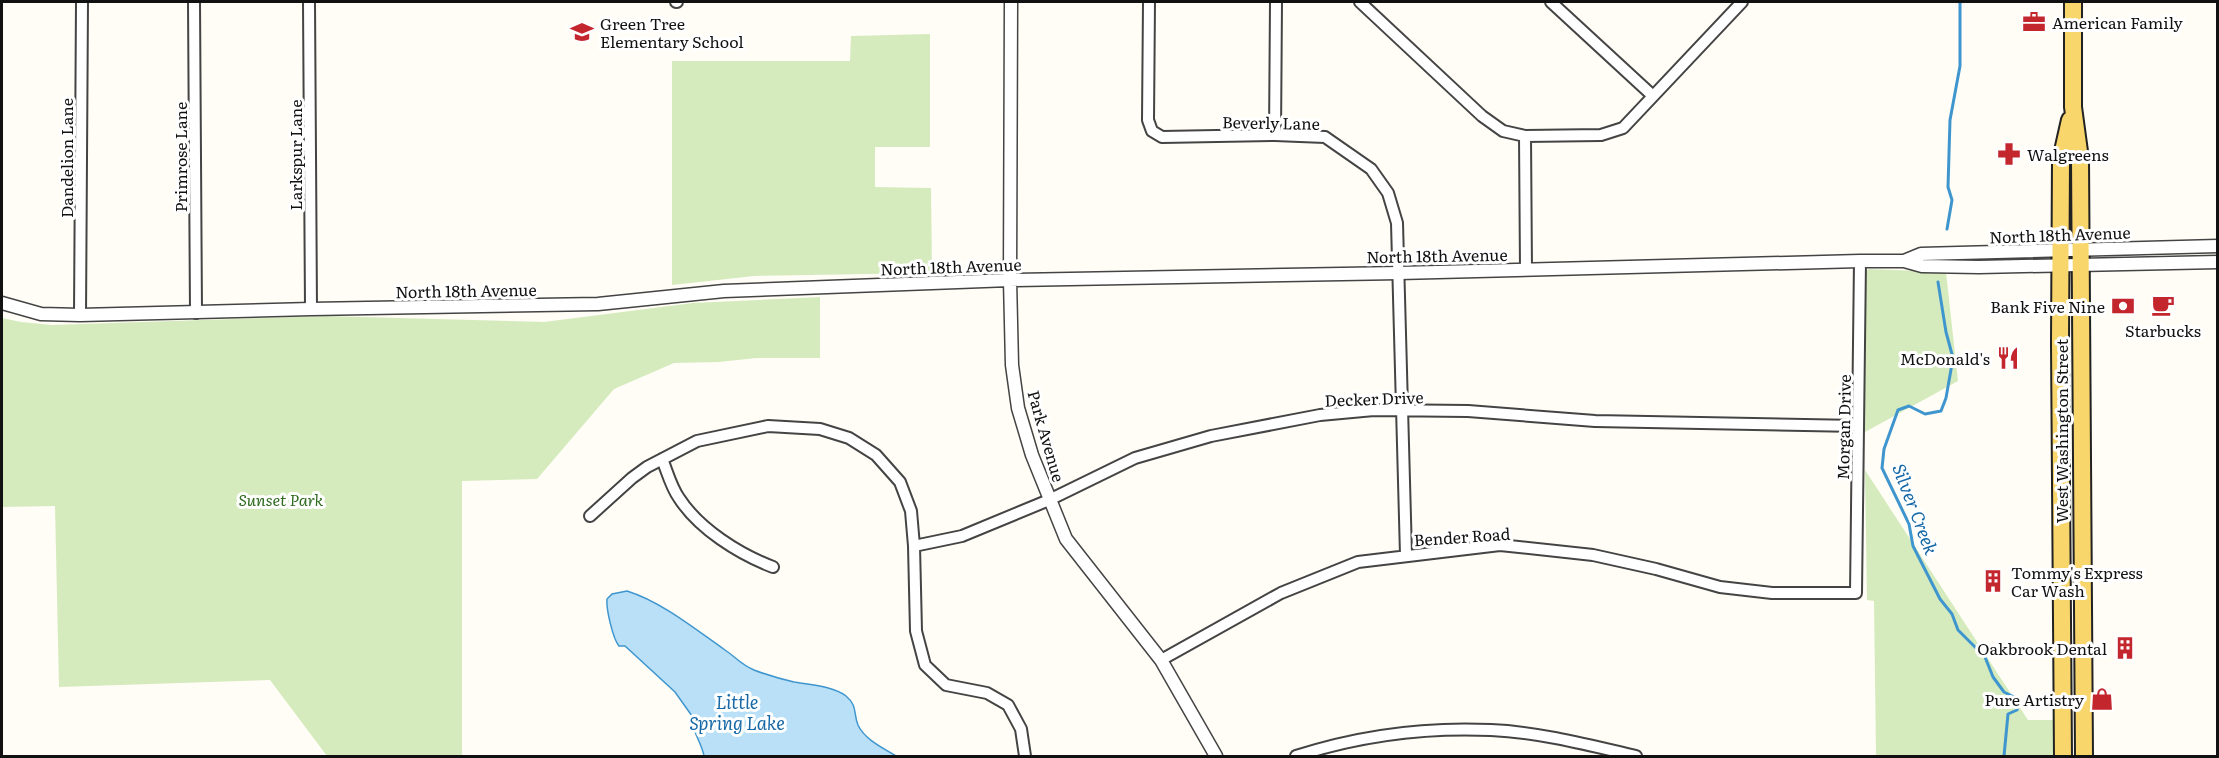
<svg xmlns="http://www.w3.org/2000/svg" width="2219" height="758" font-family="Literata,serif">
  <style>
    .green { fill: #d5ebbd }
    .water { fill: #b9e0f7; stroke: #3f96cf; stroke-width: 1.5 }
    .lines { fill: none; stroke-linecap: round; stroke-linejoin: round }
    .stream { stroke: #3f96cf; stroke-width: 3 }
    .minor-casing { stroke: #444; stroke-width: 14 }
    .tertiary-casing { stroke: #444; stroke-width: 15 }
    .primary-casing { stroke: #222; stroke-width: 20 }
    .minor { stroke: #fff; stroke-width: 10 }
    .tertiary { stroke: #fff; stroke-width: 12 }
    .primary { stroke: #f9d66b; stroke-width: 16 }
    .labels { text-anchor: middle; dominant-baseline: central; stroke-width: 6; stroke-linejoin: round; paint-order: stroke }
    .poi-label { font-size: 16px; fill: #111; stroke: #fff; text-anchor: start }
    .street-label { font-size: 16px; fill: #111; stroke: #fff }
    .park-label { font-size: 16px; font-style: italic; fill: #2f6b1f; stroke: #fff }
    .water-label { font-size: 18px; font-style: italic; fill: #1768a6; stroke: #fff }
  </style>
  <rect width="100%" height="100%" fill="#fffdf5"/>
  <path class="green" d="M930,34V147H875V187L931,188L932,273L754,276L672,285V61H850L851,36Z
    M1869,269L1946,272L1958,381L1865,432V276L1866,271Z
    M820,297V358H756L719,362L674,363L614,389L537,479L462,481V756H327L270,680L59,687L55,506L2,507V318L21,322L52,325L325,316L544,322L693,303Z
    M1865,470L2028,720H2055V756H1876L1874,601L1867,600Z"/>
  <path class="water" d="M627,591C662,602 695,629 725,650C737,658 740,664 754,670C767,675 781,679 794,682C810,685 833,686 846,696C858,706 853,713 858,725C865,740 883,748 896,756H704C702,743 690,728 692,716L675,692L625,646H619C613,639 606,609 607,599L612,594Z"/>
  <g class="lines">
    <path class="stream" d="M1947,229L1952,200L1948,187L1950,120L1960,66V2
      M1938,282L1946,332L1953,358L1946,398L1941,411L1925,414L1909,406L1898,410L1884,449L1882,468L1909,524L1913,546L1940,599L1952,614L1958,630L1985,657L1993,677L2004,692L2020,700L2017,710L2008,714L2004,756"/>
    <g class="minor-casing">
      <path id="minor" d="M194,2L196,313
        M309,2L311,309
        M676,2H677
        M1149,2L1148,120L1152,131L1162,137L1275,135L1325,137L1371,169L1388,193L1397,223L1406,555
        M1360,2L1482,116L1503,131L1525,136L1601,135L1623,128L1742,2
        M1551,2L1653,96
        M1275,135L1276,2
        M1525,136L1526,270
        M80,315L82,2
        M662,459C667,471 671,487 679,498C699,529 739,554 773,567
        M590,516L632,478L647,467L697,441L768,426L820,429L849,438L876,455L900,482L911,511L914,546L916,631L925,665L946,685L987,693L1008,705L1021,729L1025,756
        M914,546L962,536L1049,500L1135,458L1211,436L1320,415L1374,410L1468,411L1595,421L1858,426
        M1161,660L1281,593L1358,562L1500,545L1593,555L1656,569L1720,587L1772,593H1856L1860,261
        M1296,756C1358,736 1426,727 1491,730C1539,732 1589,745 1636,756"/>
    </g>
    <g class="tertiary-casing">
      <path id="tertiary" d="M1011,2L1010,280L1012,365L1018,408L1032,455L1066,539L1161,660L1216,756
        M1904,261L1921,254L2218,246
        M2,303L41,314L80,315L311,309L598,304L724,291L1010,280L1399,273L1860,261H1904L1922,266L1979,267L2218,262"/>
    </g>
    <g class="primary-casing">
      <path id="primary" d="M2073,2V107L2080,159L2084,756
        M2063,756L2060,344L2061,160L2070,120"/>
    </g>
    <use href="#minor" class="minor"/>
    <use href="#tertiary" class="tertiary"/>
    <use href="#primary" class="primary"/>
  </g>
  <defs>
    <g id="office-bare" transform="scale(1.8)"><path d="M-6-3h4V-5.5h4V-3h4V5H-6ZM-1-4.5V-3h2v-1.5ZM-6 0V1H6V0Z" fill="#c4262e" stroke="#fff" stroke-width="2.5" paint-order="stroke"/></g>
    <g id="school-bare" transform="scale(1.8)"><path d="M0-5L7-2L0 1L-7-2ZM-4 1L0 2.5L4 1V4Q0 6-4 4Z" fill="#c4262e" stroke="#fff" stroke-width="2.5" paint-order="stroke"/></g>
    <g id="pharmacy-bare" transform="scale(1.8)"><path d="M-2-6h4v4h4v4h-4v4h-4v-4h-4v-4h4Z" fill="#c4262e" stroke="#fff" stroke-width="2.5" paint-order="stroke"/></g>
    <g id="cafe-bare" transform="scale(1.8)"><path d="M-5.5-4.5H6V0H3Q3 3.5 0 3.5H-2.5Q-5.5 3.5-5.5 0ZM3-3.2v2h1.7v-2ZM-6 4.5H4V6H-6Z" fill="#c4262e" stroke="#fff" stroke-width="2.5" paint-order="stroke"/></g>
    <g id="bank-bare" transform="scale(1.8)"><path d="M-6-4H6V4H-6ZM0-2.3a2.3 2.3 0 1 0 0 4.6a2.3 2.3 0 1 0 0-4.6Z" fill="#c4262e" stroke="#fff" stroke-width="2.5" paint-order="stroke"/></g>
    <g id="restaurant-bare" transform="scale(1.8)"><path d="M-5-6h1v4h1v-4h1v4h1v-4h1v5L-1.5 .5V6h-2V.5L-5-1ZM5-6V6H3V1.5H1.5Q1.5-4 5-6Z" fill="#c4262e" stroke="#fff" stroke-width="2.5" paint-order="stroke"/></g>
    <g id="building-bare" transform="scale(1.8)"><path d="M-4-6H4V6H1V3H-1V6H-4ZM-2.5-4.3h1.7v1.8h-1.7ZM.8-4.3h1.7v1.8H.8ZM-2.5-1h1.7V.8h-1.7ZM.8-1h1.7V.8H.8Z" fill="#c4262e" stroke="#fff" stroke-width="2.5" paint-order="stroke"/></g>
    <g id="shop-bare" transform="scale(1.8)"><path d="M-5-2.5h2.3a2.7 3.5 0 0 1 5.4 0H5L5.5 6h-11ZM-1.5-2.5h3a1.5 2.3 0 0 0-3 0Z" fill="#c4262e" stroke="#fff" stroke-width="2.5" paint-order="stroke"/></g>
  </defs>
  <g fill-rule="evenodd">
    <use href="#office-bare" x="2034" y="22"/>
    <use href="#school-bare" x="582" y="32"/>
    <use href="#pharmacy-bare" x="2009" y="154"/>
    <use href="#cafe-bare" x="2163" y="305"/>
    <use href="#bank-bare" x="2123" y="306"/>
    <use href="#restaurant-bare" x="2008" y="358"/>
    <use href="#building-bare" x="1993" y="581"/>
    <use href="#building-bare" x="2125" y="648"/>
    <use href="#shop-bare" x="2102" y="699"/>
  </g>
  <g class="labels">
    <g class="poi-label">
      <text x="2052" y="22">American Family</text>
      <text x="600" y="23">Green Tree<tspan x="600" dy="18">Elementary School</tspan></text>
      <text x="2027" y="154">Walgreens</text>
      <text x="2105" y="306" text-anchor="end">Bank Five Nine</text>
      <text x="2163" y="330" text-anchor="middle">Starbucks</text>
      <text x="1990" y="358" text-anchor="end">McDonald's</text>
      <text x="2011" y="572">Tommy's Express<tspan x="2011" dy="18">Car Wash</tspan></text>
      <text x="2107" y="648" text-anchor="end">Oakbrook Dental</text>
      <text x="2084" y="699" text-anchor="end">Pure Artistry</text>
    </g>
    <g class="street-label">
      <text transform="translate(1271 122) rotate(1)">Beverly Lane</text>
      <text transform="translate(295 155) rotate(-90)">Larkspur Lane</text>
      <text transform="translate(180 157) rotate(-90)">Primrose Lane</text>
      <text transform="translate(66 158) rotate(-90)">Dandelion Lane</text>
      <text transform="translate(2060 234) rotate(-2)">North 18th Avenue</text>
      <text transform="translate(1437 255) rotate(-1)">North 18th Avenue</text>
      <text transform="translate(951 266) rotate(-2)">North 18th Avenue</text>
      <text transform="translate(466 290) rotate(-1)">North 18th Avenue</text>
      <text transform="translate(1374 398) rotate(-2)">Decker Drive</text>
      <text transform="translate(1843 427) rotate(-89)">Morgan Drive</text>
      <text transform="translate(2061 431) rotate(-90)">West Washington Street</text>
      <text transform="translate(1047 436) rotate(74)">Park Avenue</text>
      <text transform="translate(1462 536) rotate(-4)">Bender Road</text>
    </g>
    <g class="park-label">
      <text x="281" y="499">Sunset Park</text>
    </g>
    <g class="water-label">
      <text transform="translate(1916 509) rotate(69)">Silver Creek</text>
      <text x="737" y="701">Little<tspan x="737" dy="21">Spring Lake</tspan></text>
    </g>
  </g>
  <rect width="2219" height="758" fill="none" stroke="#111111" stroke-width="6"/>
</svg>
